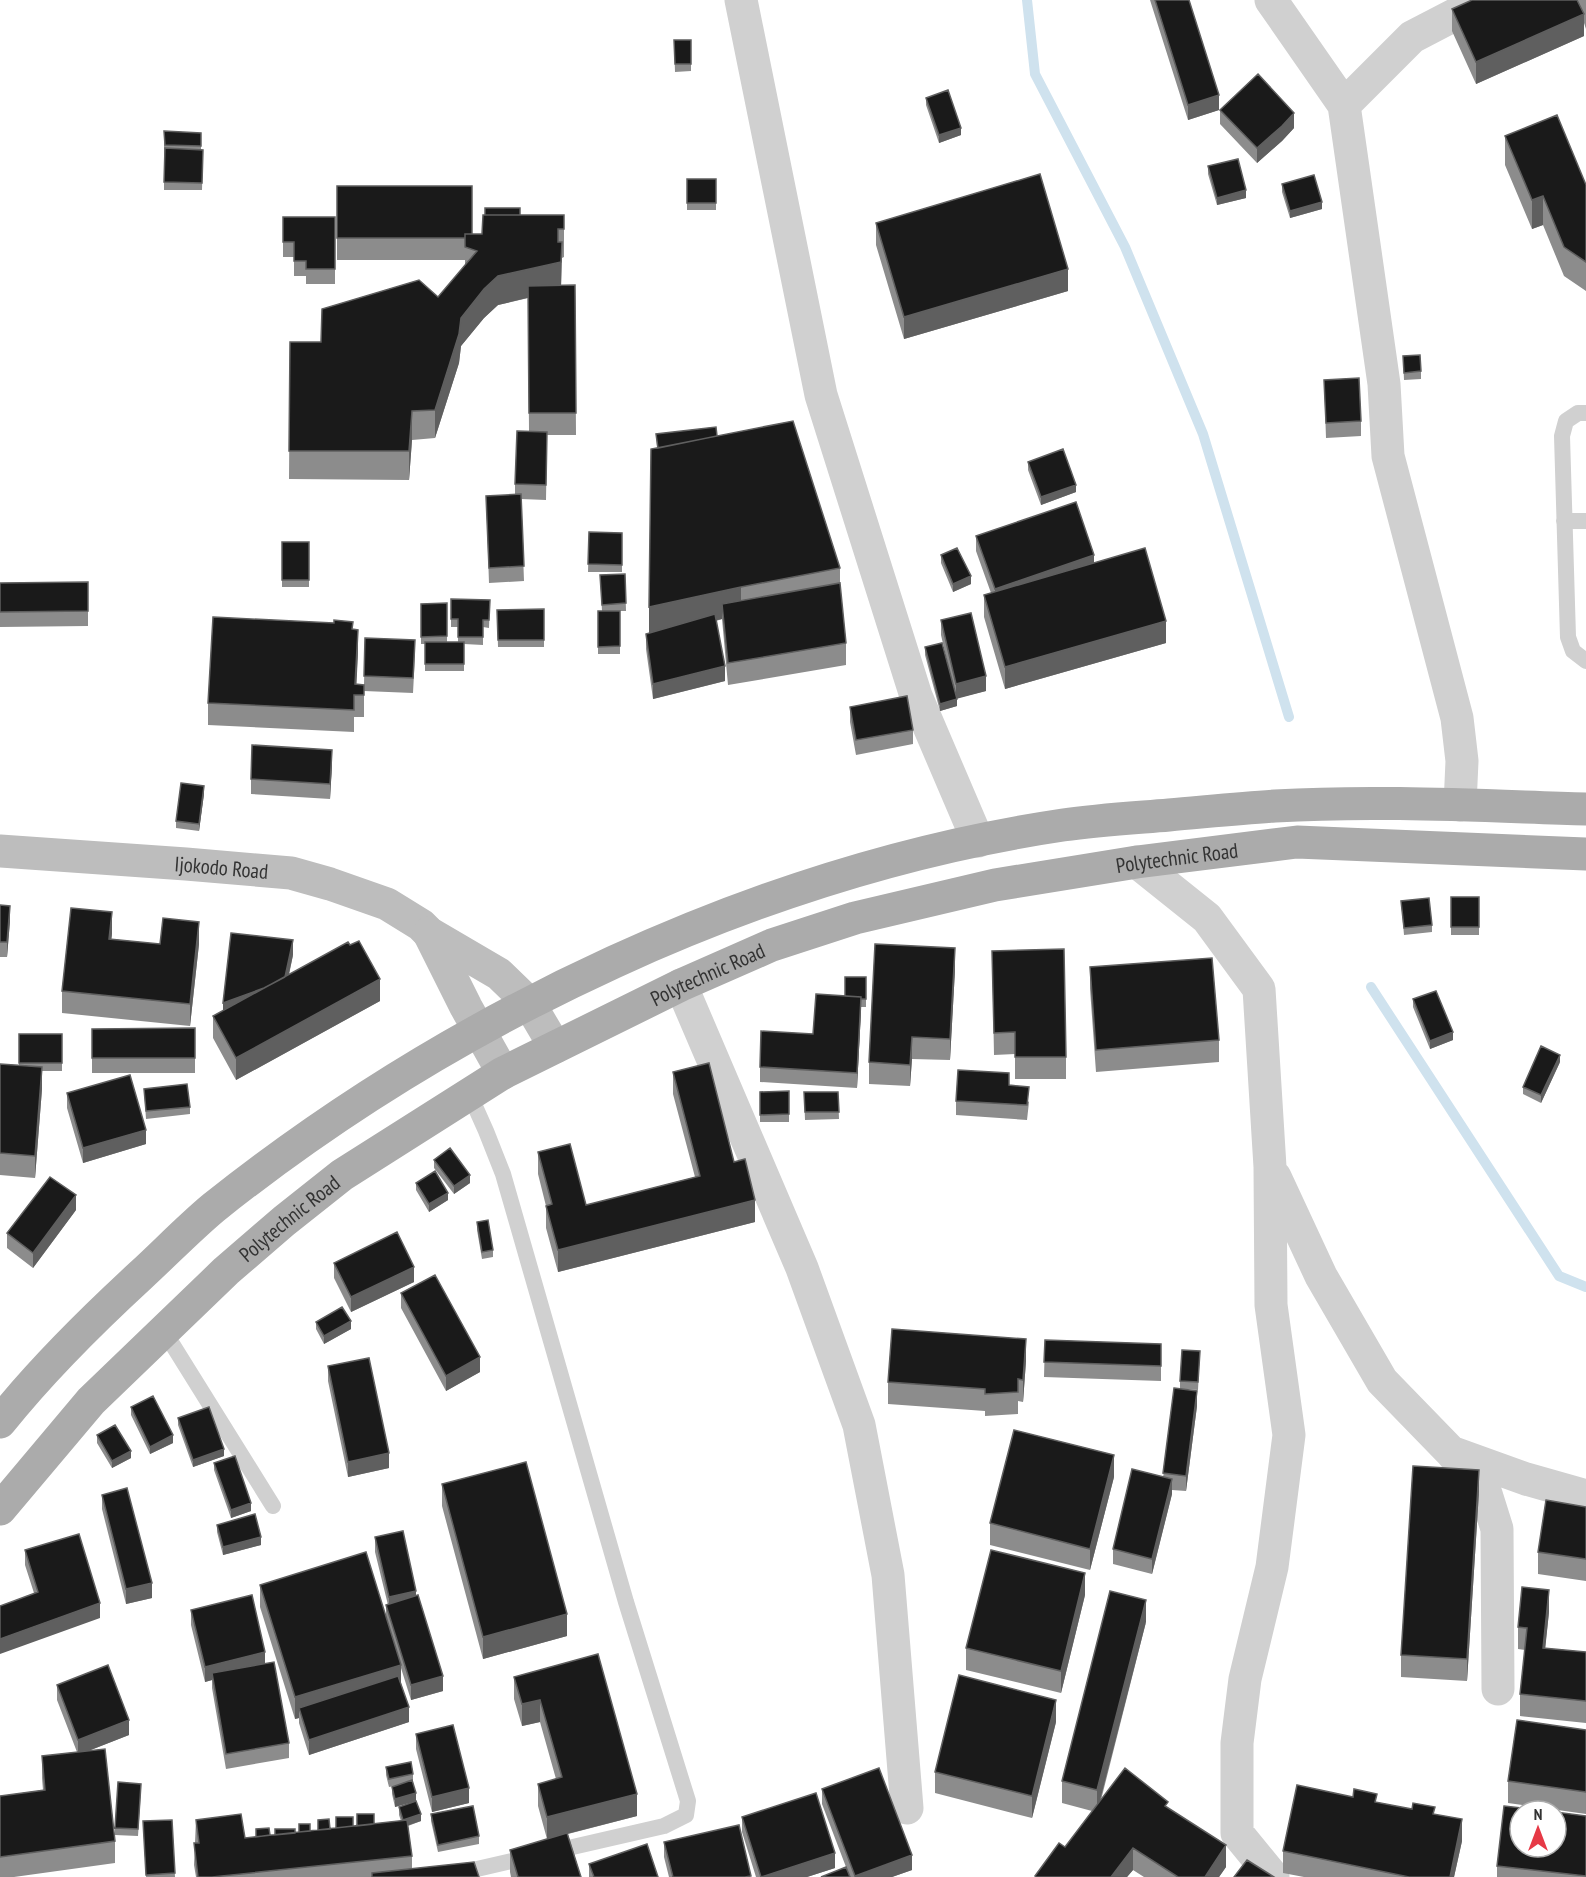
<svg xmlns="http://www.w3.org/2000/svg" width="1586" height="1877" font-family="'PT Sans Narrow',sans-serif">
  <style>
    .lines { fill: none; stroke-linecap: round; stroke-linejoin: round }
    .stream { stroke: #cfe2ee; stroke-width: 10 }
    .service { stroke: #d0d0d0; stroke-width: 16 }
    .minor { stroke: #d0d0d0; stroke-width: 33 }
    .secondary { stroke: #bdbdbd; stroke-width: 33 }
    .primary { stroke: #ababab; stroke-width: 33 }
    .wall { fill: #8c8c8c }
    .shaded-wall { fill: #5f5f5f }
    .building { fill: #1a1a1a; stroke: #5f5f5f; stroke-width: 1.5 }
    .labels { text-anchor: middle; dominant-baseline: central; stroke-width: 6; stroke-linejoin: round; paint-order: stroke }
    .street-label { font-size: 21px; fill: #333; stroke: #fff }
  </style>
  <rect width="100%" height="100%" fill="#fff"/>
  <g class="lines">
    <path class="stream" d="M1027,0L1035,74L1125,247L1203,434L1289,717
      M1371,987L1559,1276L1586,1287"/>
    <path class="service" d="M1586,413H1578L1566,421L1562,436L1568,637L1573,651L1586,661
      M1564,521H1586
      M164,1331L273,1506
      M442,1877L664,1826L686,1815L688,1801L626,1602L503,1174L486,1131L469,1093"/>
    <path class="minor" d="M741,0L821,395L916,696L978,841
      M1271,0L1344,105L1384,384L1388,456L1457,718L1462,761L1460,805
      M1344,105L1412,37L1483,0
      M1137,862L1207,918L1259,989L1270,1167L1271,1305L1289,1435L1272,1567L1245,1679L1237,1743V1833L1273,1877
      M681,985L802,1268L859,1425L888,1575L907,1808
      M1275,1177L1321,1276L1382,1381L1451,1452L1486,1494L1497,1529L1498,1689
      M1451,1452L1526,1479L1586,1496"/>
    <g class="secondary">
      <path id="s1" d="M0,851L186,864L291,873L330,884L387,904L421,925L429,933L499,974L529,1003L555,1047"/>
      <path d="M429,933L466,1007L503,1073"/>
    </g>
    <g class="primary">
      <path d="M0,1422C43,1368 91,1321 141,1275C165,1253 188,1229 213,1208C451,1018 760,870 1063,825C1098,820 1133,818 1169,815C1204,812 1240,808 1275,806C1378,800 1483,806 1586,809"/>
      <path id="s2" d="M0,1509L91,1401L226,1271L284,1221L342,1175L503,1073L681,985L772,945L855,918L995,885L1137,862L1297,842L1586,854"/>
    </g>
  </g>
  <path class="wall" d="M1150,0H1189L1219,110L1188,120Z
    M1472,0H1586V29L1584,23V36L1476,84L1452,31V9Z
    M674,40H691V71L675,72Z
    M926,98L961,135L939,143L926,105Z
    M1220,110L1294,128L1282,141L1257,163L1220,124Z
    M164,131L201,133V149L203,150L202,190H164Z
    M1505,136L1586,185V291L1564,276L1543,225L1532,229L1505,165Z
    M1208,166L1246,198L1217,205L1208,174Z
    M687,179H716V210H687Z
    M1282,184L1322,209L1290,218L1282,192Z
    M337,186L472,234H482L520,215H564V257L562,258L561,285H575L576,435H547L546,500L521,499L524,581L489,583L486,496L515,495V484L529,431L528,298L498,305L484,318L461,346L459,363L435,438L412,440L409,480L289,479L290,342H321L438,297L465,266V260H337Z
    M283,217H335V284H306V276H294V257H283Z
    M876,223L1068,291L904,339L876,245Z
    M1403,356L1421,371V379L1404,380Z
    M1324,380L1361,421V436L1326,438Z
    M656,434L717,436L840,568V589L846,643V665L728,685L722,619L716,621L725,681L653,699L646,649V634L649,633L657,448Z
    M1028,462L1076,492L1041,505L1028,470Z
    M589,532L622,533V572H588Z
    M976,536L1094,563L1166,643L1005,689L984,617V595L991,593L976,551Z
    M282,542H309V587H282Z
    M941,555L971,584L953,592L941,563Z
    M625,574L626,611H620V654H598V611H602L600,575Z
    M88,582V626L0,627V583Z
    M451,599L490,600L489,628L483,627V645L464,644V671H425V644H421V604L447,603V642H458V627H451Z
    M544,609V647H498L497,610Z
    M941,620L986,691L957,698V706L940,711L925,655V647L948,665L941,635Z
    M353,630L358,652L356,684L364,685L365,638L415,655L413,693L364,691V717H354V732L208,725V703Z
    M850,707L913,730V744L856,755L850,722Z
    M332,765L330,799L251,794V779Z
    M204,794L199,831L176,828V821Z
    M1451,897H1479V935H1451Z
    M1401,901L1432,925V932L1404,935Z
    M0,905L10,921L7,957H0Z
    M112,934L111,939L160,944H199L190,1026L62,1013V991Z
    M992,951L1066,1057V1079H1015V1054L994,1055Z
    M293,955L289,975L380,1001L236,1080L213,1038V1016L223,1011Z
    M1090,967L1219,1040V1062L1096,1072L1090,989Z
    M955,970L950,1060L912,1059L910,1086L869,1084V1062Z
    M866,977V1007H861L857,1088L760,1082V1067L813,1034L845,996Z
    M1413,999L1453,1040L1430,1049L1413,1007Z
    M195,1028V1073H92V1029Z
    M19,1034H62V1071H42V1089L35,1178L0,1175V1064L19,1065Z
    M1560,1062L1541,1103L1523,1094V1087Z
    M673,1072L734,1162L755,1222L558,1272L546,1228V1206L538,1174V1152L586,1205L695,1177L673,1094Z
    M1009,1085L1029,1102L1027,1120L956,1115V1101Z
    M144,1089L190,1107V1114L146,1119Z
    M789,1091V1122H760V1092Z
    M804,1092H838L839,1119L805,1120Z
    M67,1093L146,1144L83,1163L67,1108Z
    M434,1160L470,1183L454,1194L434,1168Z
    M416,1183L448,1200L429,1212L416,1190Z
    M76,1210L33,1268L7,1248V1233Z
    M477,1222L493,1250V1257L482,1259L477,1230Z
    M334,1263L414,1282L351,1312L334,1278Z
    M401,1293L480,1372L446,1391L401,1308Z
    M316,1322L351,1329L324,1344L316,1329Z
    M1045,1340L1161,1344V1381L1044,1377Z
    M1200,1351L1198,1390L1184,1389L1197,1406L1186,1491L1172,1490V1494L1152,1574L1113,1564V1549L1163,1477L1180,1388V1381Z
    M1026,1361L1023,1402L1018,1401V1414L985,1416V1411L888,1404V1382Z
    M328,1366L389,1468L348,1477L328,1381Z
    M131,1407L173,1443L150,1454L131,1415Z
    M178,1418L224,1456L193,1467L178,1425Z
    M97,1435L131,1458L112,1468L97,1443Z
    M214,1463L251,1511L231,1518L214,1470Z
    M1114,1477L1090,1570L990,1545V1523Z
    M442,1484L567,1636L483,1659L442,1506Z
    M1479,1492L1467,1681L1401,1677V1655Z
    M102,1495L152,1598L126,1604L102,1509Z
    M1586,1507V1581L1538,1574V1552Z
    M217,1525L261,1545L223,1555L217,1532Z
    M375,1537L416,1596L443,1691L411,1700L401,1668V1683L409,1722L309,1755L299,1723V1718L295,1719L260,1607V1585L386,1616V1605H388L375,1552Z
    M25,1550L100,1618L34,1593L25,1565Z
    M1085,1595L1061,1693L966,1670V1648Z
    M191,1610L265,1664L289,1743V1758L226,1769L212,1688V1680L205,1682L191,1625Z
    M1549,1612L1545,1648L1586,1652V1723L1520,1716V1694L1525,1650L1518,1649V1627Z
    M1146,1622L1101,1800L1168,1808L1226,1867L1219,1877H1144L1133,1870L1127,1877H1035L1065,1847L1092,1811L1062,1803V1781Z
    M598,1654L637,1816L568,1834L581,1877H511L510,1872V1850L547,1839L538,1806V1784L556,1779L540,1722L522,1726L514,1699V1677Z
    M57,1685L129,1735L88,1751L115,1841V1863L14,1877H0V1796L43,1790L42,1778V1756L77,1752L57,1700Z
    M1056,1722L1032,1818L935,1793V1772Z
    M1586,1730V1814L1508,1803V1781Z
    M416,1734L469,1803L432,1812L416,1749Z
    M386,1767L413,1774V1782L416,1801L395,1807L392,1794V1787L394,1786L389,1787L386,1775Z
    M822,1789L912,1870L892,1877H821L846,1867L822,1804Z
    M141,1791L138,1836L115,1835V1828Z
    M1377,1802L1435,1814L1462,1841L1454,1877H1304L1283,1873V1851Z
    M399,1807L421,1821L408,1826L412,1856V1869L479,1877H196L194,1865L196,1820L245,1838L401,1821L399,1815Z
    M431,1814L479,1836V1844L438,1852L431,1821Z
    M1586,1816V1877H1497V1866Z
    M742,1817L835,1868L807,1877H756L742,1832Z
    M172,1820L175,1877H146L143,1821Z
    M664,1842L751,1877H669L664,1857Z
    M589,1864L658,1877H589Z"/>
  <path class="shaded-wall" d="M1584,14V36L1476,84V62Z
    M1219,95V110L1188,120V105Z
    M1294,113V128L1282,141L1257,163V148Z
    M961,128V135L939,143V135Z
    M1246,190V198L1217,205V198Z
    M1543,196V225L1532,229V200Z
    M1322,202V209L1290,218V211Z
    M562,242L561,290L498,305L484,318L461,346L459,363L435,438V410L461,318L484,289L498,276Z
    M1068,269V291L904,339V317Z
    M412,411V440L409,480V451Z
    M1076,485V492L1041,505V497Z
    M1094,555V570L995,604V589Z
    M971,576V584L953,592V584Z
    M741,587V615L722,604V619L649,636V607Z
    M1166,621V643L1005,689V667Z
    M358,630V652L356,695L355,684Z
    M725,666V681L653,699V684Z
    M986,676V691L956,699V684Z
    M957,699V706L940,711V704Z
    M332,750V765L330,799V784Z
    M204,786V794L199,831V824Z
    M10,906V921L7,957V942Z
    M112,912V934L109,961V939Z
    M199,922V944L190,1026V1004Z
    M293,940V955L284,996L223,1018V1003Z
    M955,948V970L950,1060V1039Z
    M380,979V1001L236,1080V1058Z
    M861,997V1012L857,1088V1073Z
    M1453,1032V1040L1430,1049V1041Z
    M912,1037V1059L910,1086V1065Z
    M1560,1055V1062L1541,1103V1095Z
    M42,1067V1089L35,1178V1156Z
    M146,1130V1144L83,1163V1148Z
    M470,1175V1183L454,1194V1186Z
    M448,1193V1200L429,1212V1204Z
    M76,1195V1210L33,1268V1253Z
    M755,1200V1222L558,1272V1250Z
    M414,1267V1282L351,1312V1297Z
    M351,1321V1329L324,1344V1336Z
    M1026,1339V1361L1023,1402V1380Z
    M480,1357V1372L446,1391V1376Z
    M1197,1391V1406L1186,1491V1476Z
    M173,1435V1443L150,1454V1447Z
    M224,1449V1456L193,1467V1460Z
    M131,1451V1458L112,1468V1461Z
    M389,1453V1468L348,1477V1462Z
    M1114,1455V1477L1090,1570V1549Z
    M1479,1470V1492L1467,1681V1659Z
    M1172,1479V1494L1152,1574V1559Z
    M251,1503V1511L231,1518V1510Z
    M261,1537V1545L223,1555V1547Z
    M1085,1573V1595L1061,1693V1671Z
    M152,1583V1598L126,1604V1589Z
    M1549,1590V1612L1543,1670V1648Z
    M416,1591V1606L389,1612V1597Z
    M1146,1600V1622L1097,1812V1790Z
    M100,1603V1618L0,1654V1639Z
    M567,1614V1636L483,1659V1637Z
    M265,1652V1667L212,1673V1680L205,1682V1667Z
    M401,1665V1687L299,1708V1718L295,1719V1697Z
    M443,1676V1691L411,1700V1685Z
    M540,1700V1722L522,1726V1704Z
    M1056,1700V1722L1032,1818V1796Z
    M409,1707V1722L309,1755V1740Z
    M129,1720V1735L78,1755V1740Z
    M469,1788V1803L432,1812V1797Z
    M416,1793V1801L395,1807V1799Z
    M637,1794V1816L547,1839V1817Z
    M421,1814V1821L403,1827V1820Z
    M1462,1819V1841L1454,1877H1450Z
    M1226,1845V1867L1219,1877H1205Z
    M1133,1848V1870L1127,1877H1111Z
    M835,1853V1868L807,1877H761Z
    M912,1855V1870L892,1877H855V1876Z"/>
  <path class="building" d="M1155,0H1189L1219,95L1188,105Z
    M1472,0H1577L1584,14L1476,62L1452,9Z
    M674,40H691V64H675Z
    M1258,74L1294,113L1282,126L1257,148L1220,110Z
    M948,90L961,128L939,135L926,98Z
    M1557,115L1586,185V262L1564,247L1543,196L1532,200L1505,136Z
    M164,131L201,133V146L165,145Z
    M165,148L203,150L202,183L164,182Z
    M1238,159L1246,190L1217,198L1208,166Z
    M1040,174L1068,269L904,317L876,223Z
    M1314,175L1322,202L1290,211L1282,184Z
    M687,179H716V203H687Z
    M337,186H472V234H465V238H337Z
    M485,208H520V215H485Z
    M483,215H564V229H558V242H562L561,262L498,276L484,289L461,318L459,334L435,410L412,411L409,451H289L290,342H321L322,309L419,280L438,297L477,251L465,247V234H482Z
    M283,217H335V269H306V261H294V242H283Z
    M575,285L576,413H529L528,286Z
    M1420,355L1421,371L1404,373L1403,356Z
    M1359,378L1361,421L1326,423L1324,380Z
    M793,421L840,568L741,587L649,607L651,449Z
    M716,427L717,436L658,448L656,434Z
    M517,431L547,432L546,485L515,484Z
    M1063,449L1076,485L1041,497L1028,462Z
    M521,494L524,566L489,568L486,496Z
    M1076,502L1094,555L995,589L976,536Z
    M589,532L622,533V565L588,564Z
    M282,542H309V580H282Z
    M957,548L971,576L953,584L941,555Z
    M1145,548L1166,621L1005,667L984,595Z
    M625,574L626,603L602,605L600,575Z
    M88,582V611L0,612V583Z
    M840,583L846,643L728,663L722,604Z
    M451,599L490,600L489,620H483V637H458V619H451Z
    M447,603V636L421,637V604Z
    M544,609V640H498L497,610Z
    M598,611H620V646L598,647Z
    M971,613L986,676L956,684L941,620Z
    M715,614L725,666L653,684L646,634Z
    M213,617L334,623V620L353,622L352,629L358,630L355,684L364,685V695H354V710L208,703Z
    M365,638L415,640L413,678L364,676Z
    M425,642H464V664H425Z
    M942,643L957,699L940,704L925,647Z
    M907,696L913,730L856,740L850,707Z
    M252,745L332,750L330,784L251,779Z
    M181,783L204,786L199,824L176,821Z
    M1451,897H1479V927H1451Z
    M1429,898L1432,925L1404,928L1401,901Z
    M0,905L10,906L7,942H0Z
    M71,908L112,912L109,939L160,944L163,918L199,922L190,1004L62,991Z
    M231,933L293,940L285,977L264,988L223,1003Z
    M359,941L380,979L236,1058L213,1016L348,942L350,945Z
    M875,944L955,948L950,1039L912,1037L910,1065L869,1062Z
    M1064,949L1066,1057H1015V1032L994,1033L992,951Z
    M1212,958L1219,1040L1096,1050L1090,967Z
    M845,977H866V999H861V997L845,996Z
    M1436,991L1453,1032L1430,1041L1413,999Z
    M816,994L861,997L857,1073L760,1067L761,1031L813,1034Z
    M195,1028V1058H92V1029Z
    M19,1034H62V1063H19Z
    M1541,1046L1560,1055L1541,1095L1523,1087Z
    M709,1063L734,1162L745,1159L755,1200L558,1250L546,1206L552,1204L538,1152L570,1144L586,1205L700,1176L673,1072Z
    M0,1064L42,1067L35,1156L0,1153Z
    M958,1070L1009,1073V1085L1029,1087L1027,1105L956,1101Z
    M130,1075L146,1130L83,1148L67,1093Z
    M187,1084L190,1107L146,1111L144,1089Z
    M789,1091V1114L760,1115V1092Z
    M804,1092H838L839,1112H805Z
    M450,1148L470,1175L454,1186L434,1160Z
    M435,1171L448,1193L429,1204L416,1183Z
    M50,1177L76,1195L33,1253L7,1233Z
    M488,1220L493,1250L482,1252L477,1222Z
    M397,1232L414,1267L351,1297L334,1263Z
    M435,1275L480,1357L446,1376L401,1293Z
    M342,1307L351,1321L324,1336L316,1322Z
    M892,1329L1026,1339L1023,1380L1018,1379V1392L985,1394V1389L888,1382Z
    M1045,1340L1161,1344V1366L1044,1362Z
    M1182,1350L1200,1351L1198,1382L1180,1381Z
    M369,1358L389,1453L348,1462L328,1366Z
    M1174,1388L1197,1391L1186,1476L1163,1473Z
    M153,1396L173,1435L150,1447L131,1407Z
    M209,1407L224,1449L193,1460L178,1418Z
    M115,1425L131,1451L112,1461L97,1435Z
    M1014,1430L1114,1455L1090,1549L990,1523Z
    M235,1456L251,1503L231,1510L214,1463Z
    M526,1462L567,1614L483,1637L442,1484Z
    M1413,1466L1479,1470L1467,1659L1401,1655Z
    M1132,1469L1172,1479L1152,1559L1113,1549Z
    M127,1488L152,1583L126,1589L102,1495Z
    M1546,1500L1586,1507V1559L1538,1552Z
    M255,1514L261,1537L223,1547L217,1525Z
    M403,1531L416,1591L389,1597L375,1537Z
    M79,1534L100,1603L0,1639V1606L38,1592L25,1550Z
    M991,1550L1085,1573L1061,1671L966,1648Z
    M366,1552L401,1665L295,1697L260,1585Z
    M1522,1587L1549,1590L1543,1648L1586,1652V1701L1520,1694L1527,1628L1518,1627Z
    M1110,1591L1146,1600L1097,1790L1062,1781Z
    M252,1595L265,1652L205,1667L191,1610Z
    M418,1595L443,1676L411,1685L386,1605Z
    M598,1654L637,1794L547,1817L538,1784L562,1777L540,1700L522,1704L514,1677Z
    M274,1662L289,1743L226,1754L212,1673Z
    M108,1665L129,1720L78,1740L57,1685Z
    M959,1675L1056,1700L1032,1796L935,1772Z
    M398,1676L409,1707L309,1740L299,1708Z
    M1517,1720L1586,1730V1792L1508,1781Z
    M453,1725L469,1788L432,1797L416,1734Z
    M105,1749L115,1841L0,1857V1796L45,1790L42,1756Z
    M411,1762L413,1774L389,1779L386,1767Z
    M879,1768L912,1855L855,1876L822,1789Z
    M1125,1768L1168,1802L1165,1806L1226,1845L1205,1877H1178L1133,1848L1111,1877H1036L1035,1876L1059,1843L1065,1847Z
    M412,1780L416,1793L395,1799L392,1787Z
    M118,1782L141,1784L138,1829L115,1828Z
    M1297,1785L1353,1797L1354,1789L1377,1794L1375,1802L1412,1809L1413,1803L1435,1807L1433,1814L1462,1819L1450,1877H1409L1283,1851Z
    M816,1793L835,1853L761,1877L742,1817Z
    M416,1801L421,1814L403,1820L399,1807Z
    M473,1806L479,1836L438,1845L431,1814Z
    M1504,1806L1546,1811H1520V1847H1556V1812L1586,1816V1876L1497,1866Z
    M241,1814L245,1838L407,1820L412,1856L212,1877H198L194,1843H199L196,1820Z
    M357,1814H374V1824L357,1826Z
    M336,1817H353V1826L336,1828Z
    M329,1819L330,1829L318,1830V1820Z
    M172,1820L175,1873L146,1875L143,1821Z
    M299,1824H310V1831L299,1832Z
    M739,1825L751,1876L745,1877H673L664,1842Z
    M269,1828L270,1835L256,1837V1829Z
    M275,1829H295V1833L275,1835Z
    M567,1833L581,1877H518L510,1850Z
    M647,1844L658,1877H594L589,1864Z
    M1247,1860L1274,1877H1234Z
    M474,1862L479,1877H372V1873Z
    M846,1867L850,1877H821Z"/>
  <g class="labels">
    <g class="street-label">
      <text stroke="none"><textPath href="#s2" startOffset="1383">Polytechnic Road</textPath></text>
      <text stroke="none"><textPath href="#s1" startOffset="222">Ijokodo Road</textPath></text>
      <text stroke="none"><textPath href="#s2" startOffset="897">Polytechnic Road</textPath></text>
      <text stroke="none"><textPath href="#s2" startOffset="411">Polytechnic Road</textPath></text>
    </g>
  </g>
  <g transform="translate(1538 1829)"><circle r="28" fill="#ffffff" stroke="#adadad" stroke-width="1.5"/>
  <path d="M0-4.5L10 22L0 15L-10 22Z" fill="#e63946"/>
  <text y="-9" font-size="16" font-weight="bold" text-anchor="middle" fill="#333333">N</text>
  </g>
</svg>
